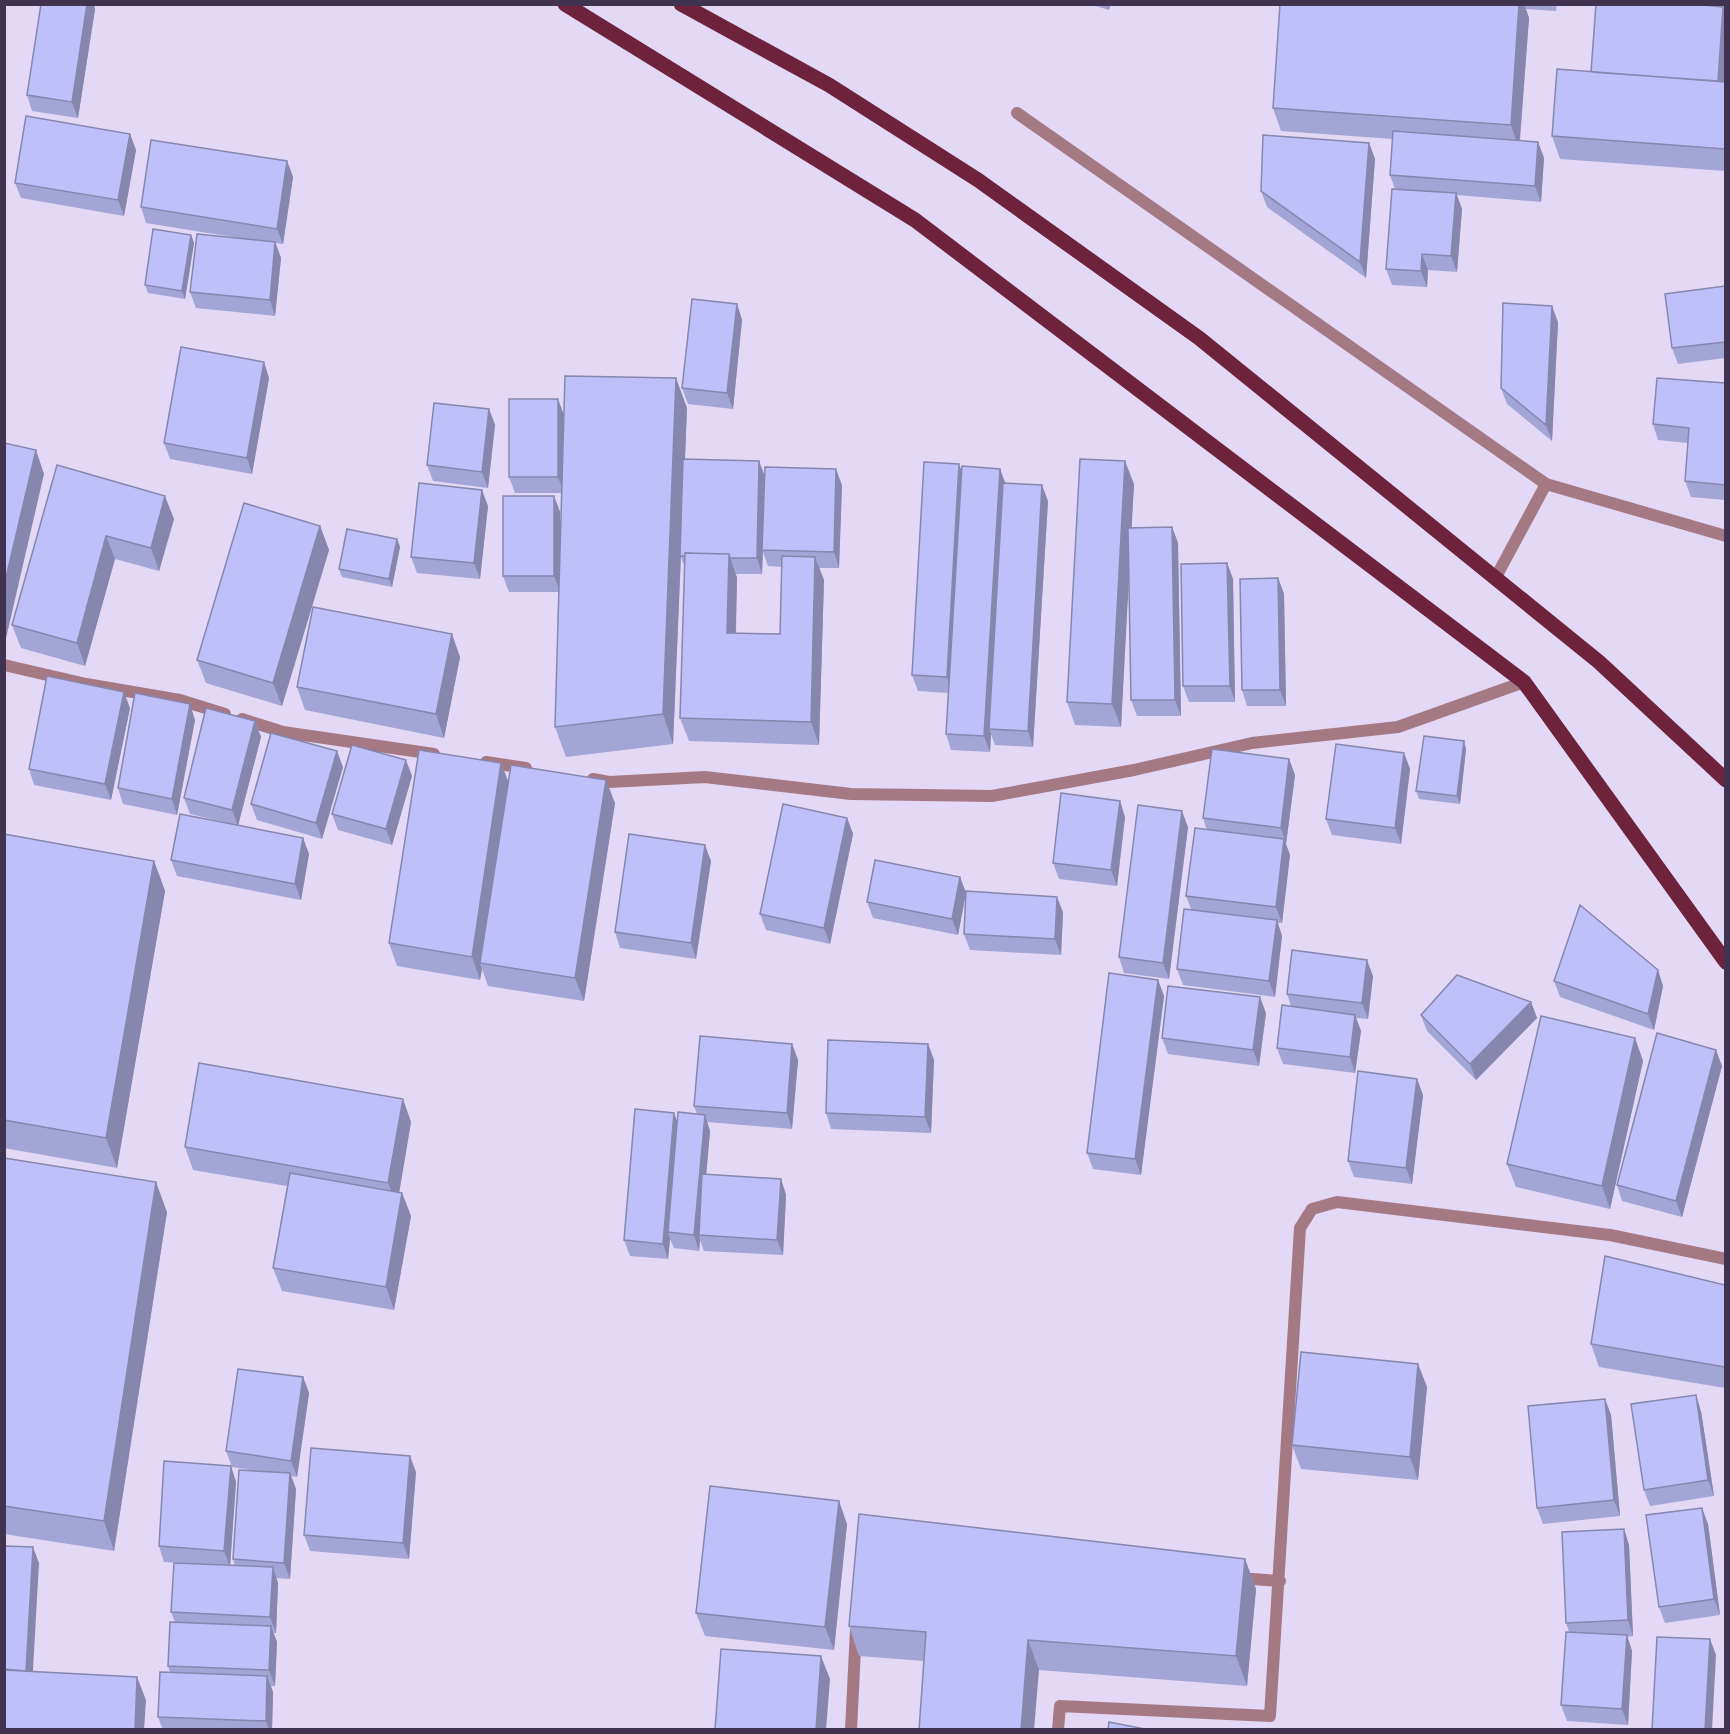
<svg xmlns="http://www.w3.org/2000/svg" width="1730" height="1734" font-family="Signika,sans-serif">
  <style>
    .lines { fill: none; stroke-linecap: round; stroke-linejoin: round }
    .street { stroke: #a57984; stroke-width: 12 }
    .primary { stroke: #6d233c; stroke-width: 15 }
    .wall { fill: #a4a5d7; fill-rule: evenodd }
    .shaded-wall { fill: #8686af }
    .building { fill: #bfc0fa; stroke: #8686af; stroke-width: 1.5 }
  </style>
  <rect width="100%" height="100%" fill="#e3d8f5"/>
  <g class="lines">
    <path class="street" d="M1017,113L1546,484
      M1496,577L1546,484L1726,536
      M4,665L86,684L180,700L225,714
      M242,719L283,732L434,754
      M486,762L526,768
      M593,779L609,782L705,777L851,794L992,796L1134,770L1252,743L1398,727L1524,682
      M1239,1578L1280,1581
      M851,1730L856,1629
      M1058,1730L1060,1706L1270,1716L1300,1228L1312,1209L1337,1202L1610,1235L1726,1259"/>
    <path class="primary" d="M565,4L915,220L1524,682L1726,962
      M681,4L829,85L978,180L1199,338L1599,662L1726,780"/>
  </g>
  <path class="wall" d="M41,4H94L95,9L78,118L32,111L27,95Z
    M1089,4H1110L1109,10Z
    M1280,4H1557L1556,11L1526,9L1529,18L1520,141L1538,142L1544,158L1541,202L1457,195L1462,209L1457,272L1428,270L1427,287L1392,285L1386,269L1395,189L1390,175L1393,139L1281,131L1273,108Z
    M1725,71V171L1560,159L1552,136L1591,72Z
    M130,134L136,150L124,216L21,198L15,183Z
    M1369,143L1375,159L1366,278L1267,207L1261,191Z
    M287,161L293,177L283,244L276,243L281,258L275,316L196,308L190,292L251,240L146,223L141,207Z
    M191,235L194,243L185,299L148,293L145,285Z
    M1725,286V358L1678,364L1672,348Z
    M737,304L742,320L733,409L688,404L682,388Z
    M1558,322L1552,441L1507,404L1501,388Z
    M269,378L252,474L170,459L164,443Z
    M1725,383V500L1691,497L1685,481L1688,443L1658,440L1653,424Z
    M687,408L685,459L764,476L842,485L839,568H819L824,580L819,745L689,741L680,718L685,568L681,557L673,744L566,757L555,727L559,592H509L503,576L554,496L560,512V551L562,493H515L509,477L564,414ZM763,552L768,566L782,567L780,634L736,633L737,578L736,574H762Z
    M489,409L495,425L488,488L433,481L427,465Z
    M57,465L174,519L159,571L115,559L85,666L21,648L12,625Z
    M1000,469L1005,483L1048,501L1033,747L995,745L991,734L990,752L951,750L946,734L948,693L918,691L912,675L961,470Z
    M1134,484L1131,528L1172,527L1178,543L1181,716H1137L1131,700L1129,569L1121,727L1075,725L1067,702Z
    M488,506L480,579L417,573L411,557Z
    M320,526L329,550L282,706L206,683L197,660Z
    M397,539L400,547L392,587L342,577L339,569Z
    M1227,563L1233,579L1235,702H1189L1183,686Z
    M1278,578L1284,594L1286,706H1247L1242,690Z
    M460,657L444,738L305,710L297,687Z
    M130,708L111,800L34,785L29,769Z
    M195,720L177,815L123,804L118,788Z
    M255,721L261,737L238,825L303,838L309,854L301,900L177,876L171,860L232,824L190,814L184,798Z
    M1464,741L1466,749L1460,804L1419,799L1416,791Z
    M1404,753L1410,769L1401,844L1332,835L1326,819Z
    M1289,759L1295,775L1286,844L1290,855L1282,923H1277L1282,936L1275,997L1183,985L1177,969L1191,909L1186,896L1207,830L1203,818Z
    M501,763L508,782L615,803L584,1001L488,986L482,969L480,980L397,966L389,943Z
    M343,767L322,839L257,820L251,804Z
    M412,776L392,845L338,830L332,814Z
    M1125,817L1117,886L1059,879L1053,863Z
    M847,818L853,834L830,944L766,930L760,914Z
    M1188,827L1169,979L1124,973L1119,957Z
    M4,834L154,861L165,891L117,1168L4,1148Z
    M711,861L696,959L620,948L615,932Z
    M960,877L966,893L958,935L873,918L867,902Z
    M1063,912L1061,955L970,950L964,934Z
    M1373,976L1368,1019L1356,1018L1361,1031L1355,1073L1283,1064L1277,1048L1291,1006L1287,994Z
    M1158,980L1164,996L1141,1175L1093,1169L1087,1153Z
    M1554,981L1663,986L1654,1030L1560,997Z
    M1531,1002L1537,1018L1476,1080L1427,1031L1421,1015Z
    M1266,1013L1259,1066L1168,1054L1162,1038Z
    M1635,1038L1643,1061L1610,1209L1516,1187L1507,1164Z
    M792,1044L798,1060L792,1129L707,1122L710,1131L706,1174L781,1179L786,1195L783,1255L704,1251L700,1240L699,1251L674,1248L670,1239L668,1259L630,1256L624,1240L674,1113L677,1122L697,1114L694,1106Z
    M928,1044L934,1060L931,1133L831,1129L826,1113Z
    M1722,1066L1682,1217L1622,1201L1617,1185Z
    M1417,1079L1423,1095L1412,1184L1354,1177L1348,1161Z
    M411,1122L399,1192L402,1193L411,1216L394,1310L282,1291L273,1268L287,1186L193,1170L185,1147Z
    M4,1158L167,1212L114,1551L4,1534Z
    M1725,1285V1388L1599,1367L1591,1344Z
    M1418,1364L1427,1387L1418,1480L1301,1469L1292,1445Z
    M303,1377L309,1393L297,1477L291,1476L296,1489L290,1579L276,1578L278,1583L276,1633H273L277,1642L275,1686H271L273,1692L272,1730H163L158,1717L170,1673L168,1666L175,1622L171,1612L180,1563L164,1562L159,1546L231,1466L236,1482L230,1565L235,1566L233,1559L257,1471L232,1467L226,1451Z
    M1605,1399L1611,1415L1620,1516L1543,1524L1537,1508Z
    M1701,1411L1714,1496L1650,1506L1644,1490Z
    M416,1472L409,1559L310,1551L304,1535Z
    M847,1524L834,1650L705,1636L696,1613Z
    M1708,1524L1720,1615L1665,1623L1659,1607Z
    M1624,1529L1629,1545L1633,1636L1627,1637L1632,1651L1628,1725L1567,1721L1561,1705L1569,1632L1566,1623Z
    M1245,1559L1256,1589L1247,1686L859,1656L849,1626Z"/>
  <path class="shaded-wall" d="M87,4H94L95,9L78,118L72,102Z
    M1107,4H1110L1109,10Z
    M1519,4H1524L1529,18L1519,149L1511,125Z
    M1723,7L1725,13V70L1724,98L1718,82Z
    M130,134L136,150L124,216L118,200Z
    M1538,142L1544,158L1541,202L1535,186Z
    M1369,143L1375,159L1366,278L1360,262Z
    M287,161L293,177L283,244L277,229Z
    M1456,193L1462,209L1457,272L1451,256Z
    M191,235L194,243L185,299L182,291Z
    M275,242L281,258L275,316L270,300Z
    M1422,254L1428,270L1427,287L1421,271Z
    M737,304L742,320L733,409L727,393Z
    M1552,306L1558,322L1552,441L1546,425Z
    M264,362L269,378L252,474L247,458Z
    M676,378L687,408L673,744L663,714Z
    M558,399L564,415V493L558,477Z
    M489,409L495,425L488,488L482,472Z
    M36,450L44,474L4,647V586Z
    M759,461L765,477L762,574L757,558Z
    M1125,461L1134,484L1121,727L1112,704Z
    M959,464L965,480L952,693L947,677Z
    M836,469L842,485L839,568L834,552Z
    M1000,469L1006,485L989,729L991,734L990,752L984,736Z
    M1042,485L1048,501L1033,747L1028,731Z
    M482,490L488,506L480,579L474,563Z
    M165,496L174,519L159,571L151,548Z
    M554,496L560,512V592L554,576Z
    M320,526L329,550L282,706L273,683Z
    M1172,527L1178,543L1181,716L1175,700Z
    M106,536L115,559L85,666L77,643Z
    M397,539L400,547L392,587L389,579Z
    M729,554L737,578L735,656L727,633Z
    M815,557L824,580L819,745L811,722Z
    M1227,563L1233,579L1235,702L1230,686Z
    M1278,578L1284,594L1286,706L1280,690Z
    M452,634L460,657L444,738L436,714Z
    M124,692L130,708L111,800L105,784Z
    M190,704L195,720L177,815L172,799Z
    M255,721L261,737L238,826L232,810Z
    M1464,741L1466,749L1460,804L1457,796Z
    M337,751L343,767L322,839L316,823Z
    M1404,753L1410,769L1401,844L1395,828Z
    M1289,759L1295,775L1286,844L1281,828Z
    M406,760L412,776L392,845L386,829Z
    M501,763L510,786L480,963L482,969L480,980L472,957Z
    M606,780L615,803L584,1001L575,978Z
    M1120,801L1125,817L1117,886L1111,870Z
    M1182,811L1188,827L1169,979L1163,963Z
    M847,818L853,834L830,944L824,928Z
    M303,838L309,854L301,900L295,884Z
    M1284,839L1290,855L1282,923L1276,907Z
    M705,845L711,861L696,959L691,943Z
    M154,861L165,891L117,1168L106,1138Z
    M960,877L966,893L958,935L952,919Z
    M1057,897L1063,912L1061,955L1055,939Z
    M1277,920L1282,936L1275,997L1269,981Z
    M1367,960L1373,976L1368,1019L1362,1003Z
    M1658,970L1663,986L1654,1030L1648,1014Z
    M1158,980L1164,996L1141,1175L1135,1159Z
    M1260,997L1266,1013L1259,1066L1253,1050Z
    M1531,1002L1537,1018L1476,1080L1470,1064Z
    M1355,1015L1361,1031L1355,1073L1350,1057Z
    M1635,1038L1643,1061L1610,1209L1602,1186Z
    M792,1044L798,1060L792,1129L787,1113Z
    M928,1044L934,1060L931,1133L925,1117Z
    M1716,1050L1722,1066L1682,1217L1676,1201Z
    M1417,1079L1423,1095L1412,1184L1406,1168Z
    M403,1099L411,1122L397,1206L388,1183Z
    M674,1113L680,1129L668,1232L670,1239L668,1259L663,1244Z
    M705,1115L710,1131L701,1235H699L700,1240L699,1251L694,1235Z
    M781,1179L786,1195L783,1255L777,1240Z
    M156,1182L167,1212L114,1551L104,1521Z
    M402,1193L411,1216L394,1310L386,1287Z
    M1418,1364L1427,1387L1418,1480L1410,1457Z
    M303,1377L309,1393L297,1477L291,1461Z
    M1696,1395L1701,1411L1714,1496L1708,1480Z
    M1605,1399L1611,1415L1620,1516L1614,1500Z
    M410,1456L416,1472L409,1559L403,1543Z
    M231,1466L236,1482L230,1567L224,1551Z
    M290,1473L296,1489L290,1579L284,1563Z
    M839,1501L847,1524L834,1650L825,1627Z
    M1702,1508L1708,1524L1720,1615L1714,1599Z
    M1624,1529L1629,1545L1633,1636L1628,1620Z
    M33,1547L39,1563L32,1687L26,1671Z
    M1245,1559L1256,1589L1247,1686L1236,1656Z
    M273,1567L278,1583L276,1633L270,1617Z
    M271,1626L277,1642L275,1686L269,1670Z
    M1627,1635L1632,1651L1628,1725L1622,1709Z
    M1710,1639L1716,1655L1712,1730H1705Z
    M1028,1640L1039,1670L1034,1730H1021Z
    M821,1656L830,1679L826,1730H816Z
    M267,1676L273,1692L272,1730H269L266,1721Z
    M137,1677L146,1700L144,1730H135Z"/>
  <path class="building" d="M41,4H87L72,102L27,95Z
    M1280,4H1519L1511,125L1273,108Z
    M1596,4H1694L1723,7L1718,81L1591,72Z
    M1557,69L1725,82V149L1552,136Z
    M26,116L130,134L118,200L15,183Z
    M1393,131L1538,142L1535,186L1390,175Z
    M1263,135L1369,143L1360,262L1261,191Z
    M151,140L287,161L277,229L141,207Z
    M1392,189L1456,193L1451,256L1422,254L1421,271L1386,269Z
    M153,229L191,235L182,291L145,285Z
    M197,234L275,242L270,300L190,292Z
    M1725,286V342L1672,348L1665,294Z
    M692,299L737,304L727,393L682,388Z
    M1503,303L1552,306L1546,425L1501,388Z
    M181,347L264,362L247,458L164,443Z
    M565,376L676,378L663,714L555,727Z
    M1657,378L1725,383V485L1685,481L1689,428L1653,424Z
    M509,399H558V477H509Z
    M434,403L489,409L482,472L427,465Z
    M4,443L36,450L4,586Z
    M683,459L759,461L757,558H730L729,554L685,553V556H680Z
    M1080,459L1125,461L1112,704L1067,702Z
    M924,462L959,464L947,677L912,675Z
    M57,465L165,496L151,548L106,536L77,643L12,625Z
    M962,466L1000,469L984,736L946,734Z
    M765,467L836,469L834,552L762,550Z
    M419,483L482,490L474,563L411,557Z
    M1003,483L1042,485L1028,731L989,729Z
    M503,496H554V576H503Z
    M244,503L320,526L273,683L197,660Z
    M1172,527L1175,700H1131L1128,528Z
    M347,529L397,539L389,579L339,569Z
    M685,553L729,554L727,633L780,634L782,556L815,557L811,722L680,718Z
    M1227,563L1230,686H1183L1181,564Z
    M1278,578L1280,690H1242L1240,579Z
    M313,607L452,634L436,714L297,687Z
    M47,676L124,692L105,784L29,769Z
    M135,693L190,704L172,799L118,788Z
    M206,708L255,721L232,810L184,798Z
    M271,733L337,751L316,823L251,804Z
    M1424,736L1464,741L1457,796L1416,791Z
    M1336,744L1404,753L1395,828L1326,819Z
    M352,745L406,760L386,829L332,814Z
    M1212,749L1289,759L1281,828L1203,818Z
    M419,750L501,763L472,957L389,943Z
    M511,765L606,780L575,978L480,963Z
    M1061,793L1120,801L1111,870L1053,863Z
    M783,804L847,818L824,928L760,914Z
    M1138,805L1182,811L1163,963L1119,957Z
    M180,814L303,838L295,884L171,860Z
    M1195,828L1284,839L1276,907L1186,896Z
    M4,834L154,861L106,1138L4,1120Z
    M629,834L705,845L691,943L615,932Z
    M875,860L960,877L952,919L867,902Z
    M966,891L1057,897L1055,939L964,934Z
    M1580,905L1658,970L1648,1014L1554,981Z
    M1184,909L1277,920L1269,981L1177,969Z
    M1292,950L1367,960L1362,1003L1287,994Z
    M1109,973L1158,980L1135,1159L1087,1153Z
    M1457,975L1531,1002L1470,1064L1421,1015Z
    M1168,986L1260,997L1253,1050L1162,1038Z
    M1282,1005L1355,1015L1350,1057L1277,1048Z
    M1541,1016L1635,1038L1602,1186L1507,1164Z
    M1657,1033L1716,1050L1676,1201L1617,1185Z
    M700,1036L792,1044L787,1113L694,1106Z
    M828,1040L928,1044L925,1117L826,1113Z
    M199,1063L403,1099L388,1183L185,1147Z
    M1358,1071L1417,1079L1406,1168L1348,1161Z
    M635,1109L674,1113L663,1244L624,1240Z
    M678,1112L705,1115L694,1235L668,1232Z
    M4,1158L156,1182L104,1521L4,1506Z
    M290,1173L402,1193L386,1287L273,1268Z
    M702,1174L781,1179L777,1240L699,1235Z
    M1605,1256L1725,1285V1367L1591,1344Z
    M1301,1352L1418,1364L1410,1457L1292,1445Z
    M238,1369L303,1377L291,1461L226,1451Z
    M1696,1395L1708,1480L1644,1490L1631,1404Z
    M1605,1399L1614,1500L1537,1508L1528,1406Z
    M311,1448L410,1456L403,1543L304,1535Z
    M164,1461L231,1466L224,1551L159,1546Z
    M239,1470L290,1473L284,1563L233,1559Z
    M710,1486L839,1501L825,1627L696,1613Z
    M1702,1508L1714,1599L1659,1607L1646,1515Z
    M859,1514L1245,1559L1236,1656L1028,1640L1021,1730H919L926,1632L849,1626Z
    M1624,1529L1628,1620L1566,1623L1562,1532Z
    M4,1546L33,1547L26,1671L4,1669Z
    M174,1563L273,1567L270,1617L171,1612Z
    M170,1622L271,1626L269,1670L168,1666Z
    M1566,1632L1627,1635L1622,1709L1561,1705Z
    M1657,1637L1710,1639L1705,1730H1652Z
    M721,1649L821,1656L816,1730H715Z
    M4,1670L137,1677L135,1730H4Z
    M160,1672L267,1676L266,1721L158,1717Z
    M1109,1722L1150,1730H1108Z"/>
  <rect width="1730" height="1734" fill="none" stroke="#3f3350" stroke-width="12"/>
</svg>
